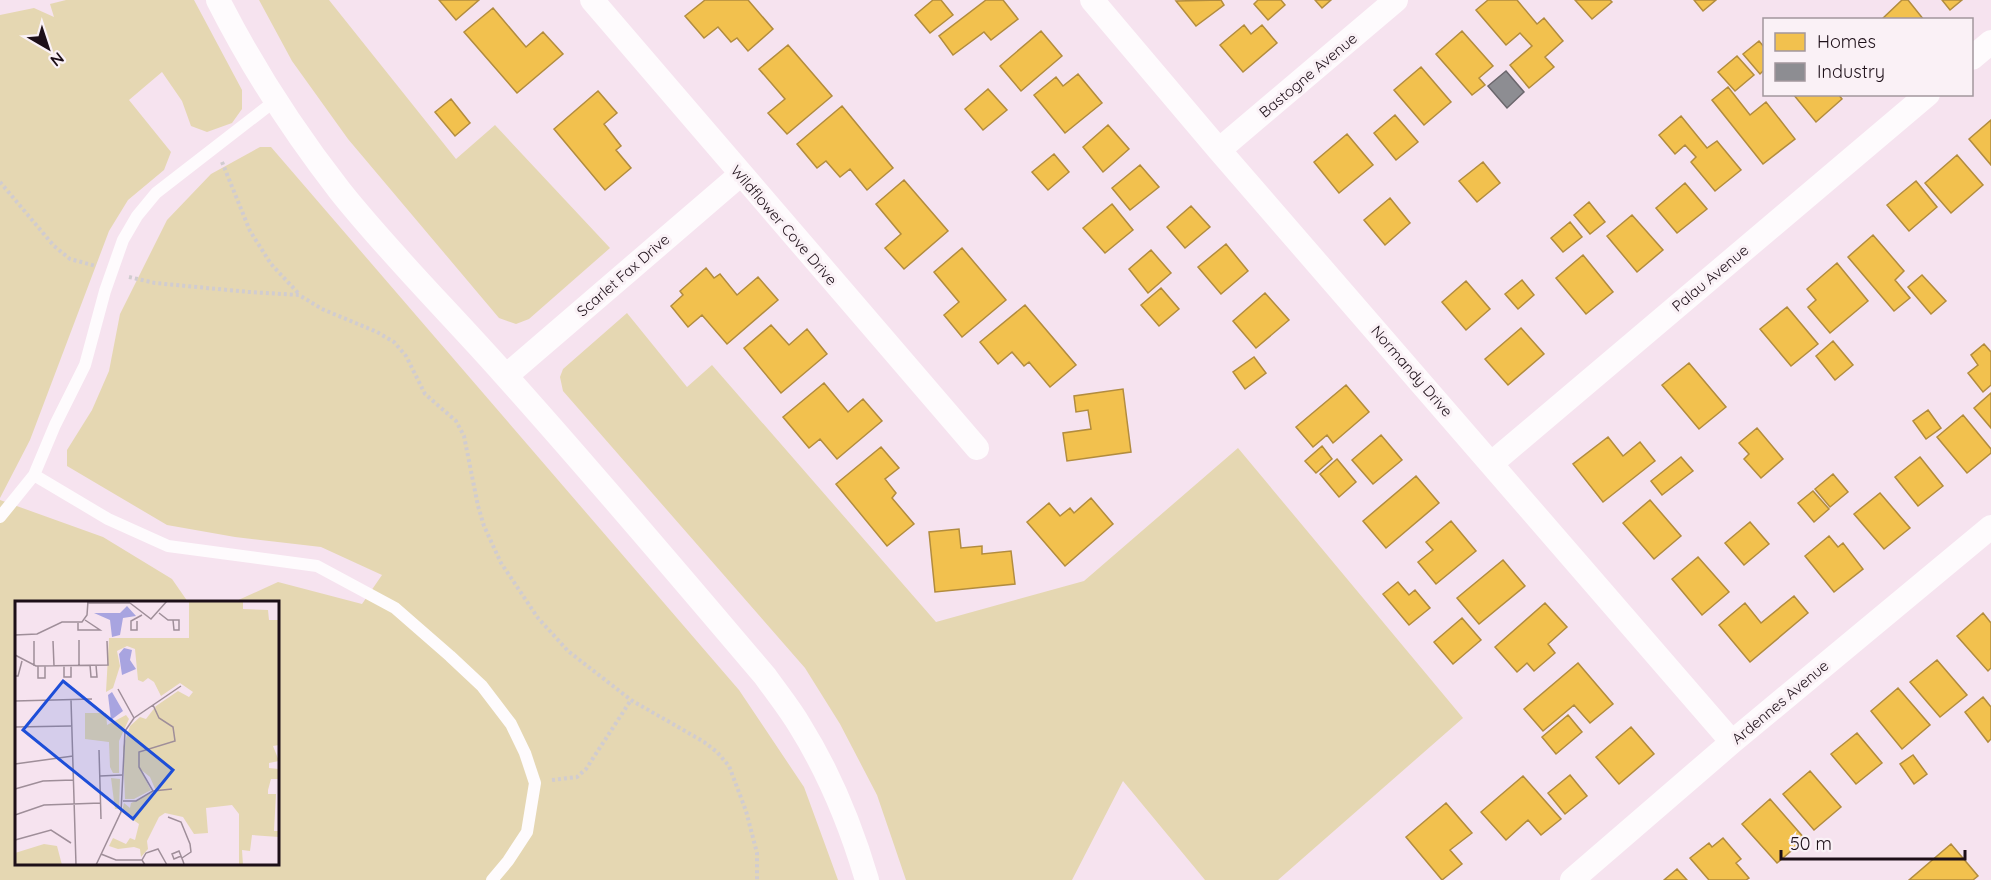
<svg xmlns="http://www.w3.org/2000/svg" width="1991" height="880" font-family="Quicksand,sans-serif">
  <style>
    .green { fill: #e5d7b2 }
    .homes { fill: #f2c14e; stroke: #b28c3e; stroke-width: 1.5 }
    .industry { fill: #8d8d92; stroke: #6b676d; stroke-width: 1.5 }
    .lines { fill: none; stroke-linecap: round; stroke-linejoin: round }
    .path { stroke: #d1ccd0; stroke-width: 4; stroke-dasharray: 3 3; stroke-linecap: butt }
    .service { stroke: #fefbfd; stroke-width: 12 }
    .minor { stroke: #fefbfd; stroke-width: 24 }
    .labels { text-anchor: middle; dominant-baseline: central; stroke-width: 6; stroke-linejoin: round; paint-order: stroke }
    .street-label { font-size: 15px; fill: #1d0f18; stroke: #faf1f6 }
    .inset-road { fill: none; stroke: #9f8e99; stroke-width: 1.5 }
    .view { fill: #1d4ed8; fill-opacity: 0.15; stroke: #1d4ed8; stroke-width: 3 }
    .inset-edge { fill: none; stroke: #1d0f18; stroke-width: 3 }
  </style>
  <rect width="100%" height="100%" fill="#f6e3ef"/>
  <path class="green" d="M66,0H194L242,90V109L232,123L207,132L191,126L182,101L162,72L129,100L171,152L164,170L128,200L109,231L30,440L0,498V15L34,8L54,17L50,4Z
    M259,0H329L456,159L495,125L610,248L529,319L516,324L499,318L348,139L292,61Z
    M260,147H271L739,690L804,787L838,880H0V500L103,537L172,579L188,602H16V864H278V602H234L278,582L362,604L382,575L321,547L235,537L167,525L67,466V450L92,410L109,371L120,314L167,220L211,174Z
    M627,313L687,387L712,365L936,622L1084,581L1238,448L1463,718L1278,880H1205L1123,781L1072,880H906L877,795L840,724L805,668L563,391L560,377L563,369Z"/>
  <path class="homes" d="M439,0H479L456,20Z
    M705,0H748L773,29L748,51L737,38L731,42L718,27L704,38L685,16Z
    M933,0H941L953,15L930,33L915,15Z
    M986,0H1003L1018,19L991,40L984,32L953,55L939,36Z
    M1221,0L1224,5L1196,26L1176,1Z
    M1258,0H1281L1285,5L1268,20L1254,4Z
    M1315,0H1331L1322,8Z
    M1488,0H1517L1537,24L1544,18L1563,41L1545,57L1554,67L1529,88L1510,65L1532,46L1520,33L1506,45L1476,10Z
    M1575,0H1610L1612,2L1592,19Z
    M1694,0H1716L1703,11Z
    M1902,0H1908L1924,20H1881Z
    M1942,0H1962L1950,10Z
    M493,8L526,47L543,32L563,54L517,93L464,32Z
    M1244,25L1251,34L1262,25L1277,43L1243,72L1220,45Z
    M1041,31L1062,56L1021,91L1000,66Z
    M1462,31L1493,66L1479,78L1485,85L1472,95L1436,54Z
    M1759,41L1764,47V70L1760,74L1743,54Z
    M788,45L832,96L787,134L768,113L785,99L759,69Z
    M1737,56L1754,75L1735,91L1718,72Z
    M1421,67L1451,102L1424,125L1394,90Z
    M1078,74L1102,103L1065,133L1034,95L1056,77L1063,86Z
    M1728,87L1750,115L1766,102L1795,139L1763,164L1712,100Z
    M988,89L1007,110L983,130L965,109Z
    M598,91L617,113L604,124L621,146L616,150L631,168L605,190L554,129Z
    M1793,94H1838L1842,99L1816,122Z
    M451,99L470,123L455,136L435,112Z
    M842,106L893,168L867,190L850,169L840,177L826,161L817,168L797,144Z
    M1395,115L1418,142L1396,160L1374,133Z
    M1681,116L1707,148L1717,141L1741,170L1715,191L1691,162L1696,157L1685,145L1675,154L1659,135Z
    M1991,120V165L1969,139Z
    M1108,125L1129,149L1103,172L1083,147Z
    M1347,134L1373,165L1339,193L1314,162Z
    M1054,154L1069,172L1048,190L1032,172Z
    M1957,155L1983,185L1951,213L1925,183Z
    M1483,162L1500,183L1477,202L1459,181Z
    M1140,165L1159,187L1130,210L1112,188Z
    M904,180L948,231L904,269L885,248L901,234L876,204Z
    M1916,181L1937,207L1909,231L1887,205Z
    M1685,183L1707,209L1677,233L1656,208Z
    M1390,198L1410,223L1385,245L1364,220Z
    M1589,202L1605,222L1590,234L1574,215Z
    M1112,204L1133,230L1105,253L1083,228Z
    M1191,206L1210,227L1185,248L1167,227Z
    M1632,215L1663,250L1637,272L1607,236Z
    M1570,222L1582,237L1563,252L1551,238Z
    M1873,235L1904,271L1895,280L1910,298L1894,311L1848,257Z
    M1226,244L1248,271L1221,294L1198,267Z
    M962,248L1006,300L962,337L944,315L959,302L934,272Z
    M1151,250L1171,273L1148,293L1129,269Z
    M1583,255L1613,292L1586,314L1556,278Z
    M1837,263L1868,301L1830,333L1808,307L1816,300L1807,289Z
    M706,268L714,278L720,274L737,295L758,277L778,300L727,344L702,315L688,327L671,306L683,295L680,291Z
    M1922,275L1946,301L1931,314L1908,287Z
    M1522,280L1534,295L1518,309L1505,294Z
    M1466,281L1490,309L1466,330L1442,302Z
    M1161,288L1179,309L1159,326L1141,305Z
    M1265,293L1289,320L1256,348L1233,321Z
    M1025,305L1076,365L1050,387L1029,362L1024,366L1012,352L998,364L980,342Z
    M1787,307L1818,344L1791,366L1760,329Z
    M771,325L789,345L807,329L827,354L781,393L744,348Z
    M1521,328L1544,354L1508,385L1485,359Z
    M1833,341L1853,365L1835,380L1816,356Z
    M1984,344L1991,352V385L1983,392L1968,373L1978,365L1971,355Z
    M1254,357L1266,373L1245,389L1233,372Z
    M1689,363L1726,407L1699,429L1662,385Z
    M824,383L848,412L863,399L882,421L837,459L820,439L809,448L783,417Z
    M1346,385L1369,412L1333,443L1327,435L1313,447L1296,427Z
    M1123,389L1131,452L1067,461L1063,433L1091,429L1088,410L1076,412L1074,396Z
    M1991,393V428L1974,408Z
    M1928,410L1941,428L1926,439L1913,421Z
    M1963,415L1991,449V453L1967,473L1937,437Z
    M1757,428L1783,459L1761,478L1744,459L1749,454L1739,443Z
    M1381,435L1402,460L1373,484L1352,460Z
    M1608,437L1623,456L1640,442L1655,461L1603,502L1573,464Z
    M1322,446L1332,459L1316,473L1305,461Z
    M881,447L899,468L885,479L896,493L892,498L914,524L887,546L836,484Z
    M1681,457L1693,471L1662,495L1651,481Z
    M1920,457L1943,486L1918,506L1895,477Z
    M1337,459L1356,482L1339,497L1320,474Z
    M1833,474L1848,492L1830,507L1815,489Z
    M1416,476L1439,503L1386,548L1363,521Z
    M1813,491L1829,509L1814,522L1798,503Z
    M1880,493L1910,528L1884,549L1854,514Z
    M1091,498L1113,524L1065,566L1027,522L1049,503L1060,516L1070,508L1074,513Z
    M1650,500L1681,536L1654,559L1623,523Z
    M1451,521L1476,551L1436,584L1418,562L1433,550L1426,542Z
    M1750,522L1769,544L1744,565L1725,543Z
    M959,529L961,548L982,546V554L1011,551L1015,584L935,592L929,532Z
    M1829,536L1838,547L1843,543L1863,569L1834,592L1805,556Z
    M1698,557L1729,592L1702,615L1672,579Z
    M1503,560L1525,586L1479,624L1457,598Z
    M1398,582L1409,595L1415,590L1430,608L1409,625L1383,594Z
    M1794,596L1808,613L1750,662L1719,625L1745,603L1761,623Z
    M1545,603L1567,627L1548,644L1555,653L1534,671L1527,663L1517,672L1495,647Z
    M1983,613L1991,623V668L1988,671L1957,636Z
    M1462,618L1481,640L1453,664L1434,642Z
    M1937,660L1967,695L1940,717L1910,682Z
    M1578,663L1613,704L1590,723L1574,705L1543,731L1524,709Z
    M1898,688L1930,725L1902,749L1871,711Z
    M1983,697L1991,707V739L1988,742L1965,712Z
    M1568,715L1582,732L1556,754L1542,737Z
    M1631,727L1654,754L1619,784L1596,757Z
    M1857,733L1882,763L1856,784L1831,754Z
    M1913,755L1927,774L1914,784L1900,764Z
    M1810,771L1841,807L1814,830L1783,794Z
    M1570,775L1587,796L1565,814L1548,793Z
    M1523,776L1561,819L1541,835L1528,820L1506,840L1481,812Z
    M1770,799L1805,839L1777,863L1742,824Z
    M1446,803L1472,833L1450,850L1462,864L1442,880L1406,837Z
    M1723,838L1741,859L1736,863L1749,878L1746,880H1709L1690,858L1709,843L1712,847Z
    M1951,844L1978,876L1973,880H1909Z
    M1677,869L1687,880H1664Z"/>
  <path class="industry" d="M1506,71L1524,92L1507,108L1488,86Z"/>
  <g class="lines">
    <path class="path" d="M222,162L250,231L271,264L299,294
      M0,182L54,246L70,259L96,266
      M129,277L155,283L249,292L299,295L322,309L377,332L394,342L406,356L425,394L456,421L464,436L478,506L484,526L501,563L538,618L568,651L631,700L704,742L717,752L729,766L746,811L757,853V880
      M552,780L577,777L586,769L631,700"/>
    <path class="service" d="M276,100L156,193L137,216L123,240L105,291L85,365L55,425L34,475L108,519L168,546L317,566L395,608L450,656L482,686L511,724L525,753L535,783L527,832L508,861L492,880
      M0,517L34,475"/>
    <path class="minor" d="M218,0C252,67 294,132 340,191C391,255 450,313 504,374C593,473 679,575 765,676C777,693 790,709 800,726C830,774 851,826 867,880
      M592,0L977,448
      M1092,0L1219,150L1732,742
      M1972,58L1991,42
      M1219,150L1396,0
      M506,376L741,174
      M1492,463L1928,94
      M1572,880L1732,742L1991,527"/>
  </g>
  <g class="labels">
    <g class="street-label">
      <text transform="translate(1308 75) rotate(-40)">Bastogne Avenue</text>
      <text transform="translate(784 225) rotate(49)">Wildflower Cove Drive</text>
      <text transform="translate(623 275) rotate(-41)">Scarlet Fax Drive</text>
      <text transform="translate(1710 278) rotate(-40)">Palau Avenue</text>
      <text transform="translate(1412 371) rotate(49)">Normandy Drive</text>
      <text transform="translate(1780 702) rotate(-40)">Ardennes Avenue</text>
    </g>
  </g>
  <g transform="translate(15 601)">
    <rect width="264" height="264" fill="#f6e3ef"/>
    <path d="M174,0L228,1V8L253,9L254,19H264V144L258,145L264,160L254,162V167L264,168V178H256L253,189V193H261L259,230H264V236L237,234L235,250L227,249L228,264H224V213L217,204L191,207L193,232L179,233L168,216L150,212L144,216L132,240L133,248L126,256L125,248L119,246L103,248L94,245L98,237L111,243L115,237L120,239L124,223L107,211L109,202L115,207L116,202L141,190L135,176L125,168L136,189L119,198H110L108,146L115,125L125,116L131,118L141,105L163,90L174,96L178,91L165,82L146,95L139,81L133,77L128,81L123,79L120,48L112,45L102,50L105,65L98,87L91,91L94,37H174ZM70,112H91L92,124L111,114L114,118L104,140V172H98L95,166L94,141L70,138ZM96,177L105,178L104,208H100ZM29,243L42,245L47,264H0V252Z" fill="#e5d7b2"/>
    <path d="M112,5L121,15L108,17L105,34L97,36L95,19L79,12H105ZM109,47L117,49L115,59L121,68L107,74L104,53ZM97,91L108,110L96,119L93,94Z" fill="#a8a4e0"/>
    <path class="inset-road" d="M72,2H115M115,2L136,18L152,0M144,12L153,19H164V29H159L158,19M122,20V29H116V20L127,14M63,22V29H85L70,19M0,34L22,33L47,21H67L72,14L73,0M64,39V64M19,40V65M38,40L39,65M0,54L21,65L93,64L92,40M75,64L76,76H82L81,64M23,65V77H30V65M49,65V76H56V65M0,75H3L7,60M103,88L119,117M56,99L61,264M0,100L77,98M0,126L56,125M84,149L86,218M0,163L58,155M85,175L107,174M0,188L28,180L58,179M138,190L157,188M108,200H121L138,190L124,166V151L160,140L158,126L144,117L138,104M0,214L29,204L86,202M153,216L166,221L175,243L176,251L167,257M0,239L36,229L56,242M86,253L101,259H127M166,255L159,258L157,253L164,250L168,260L169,263M81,264L106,211L110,130L119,117L166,85M130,264L127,259L131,252L143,248L152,264"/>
    <path class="view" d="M48,80L158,169L118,218L8,129Z"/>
    <rect width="264" height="264" class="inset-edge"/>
  </g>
  <rect x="1763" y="18" width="210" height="78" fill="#faf1f6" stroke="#a2979d" stroke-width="1.5"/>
  <rect x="1775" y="33" width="30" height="18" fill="#f2c14e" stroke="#a2979d" stroke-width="1.5"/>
  <text x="1817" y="48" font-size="18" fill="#1d0f18">Homes</text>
  <rect x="1775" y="63" width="30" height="18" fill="#8d8d92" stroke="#a2979d" stroke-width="1.5"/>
  <text x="1817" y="78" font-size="18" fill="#1d0f18">Industry</text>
  <g transform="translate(48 48) rotate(141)" stroke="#faf1f6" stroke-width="4.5" paint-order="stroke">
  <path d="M0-4.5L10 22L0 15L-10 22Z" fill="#1d0f18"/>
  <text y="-9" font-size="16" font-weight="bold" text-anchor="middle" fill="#1d0f18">N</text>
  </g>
  <path d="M1781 850v9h184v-9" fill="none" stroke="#1d0f18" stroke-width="3"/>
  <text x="1790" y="850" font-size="18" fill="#1d0f18" stroke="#faf1f6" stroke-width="4.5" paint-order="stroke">50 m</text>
</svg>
